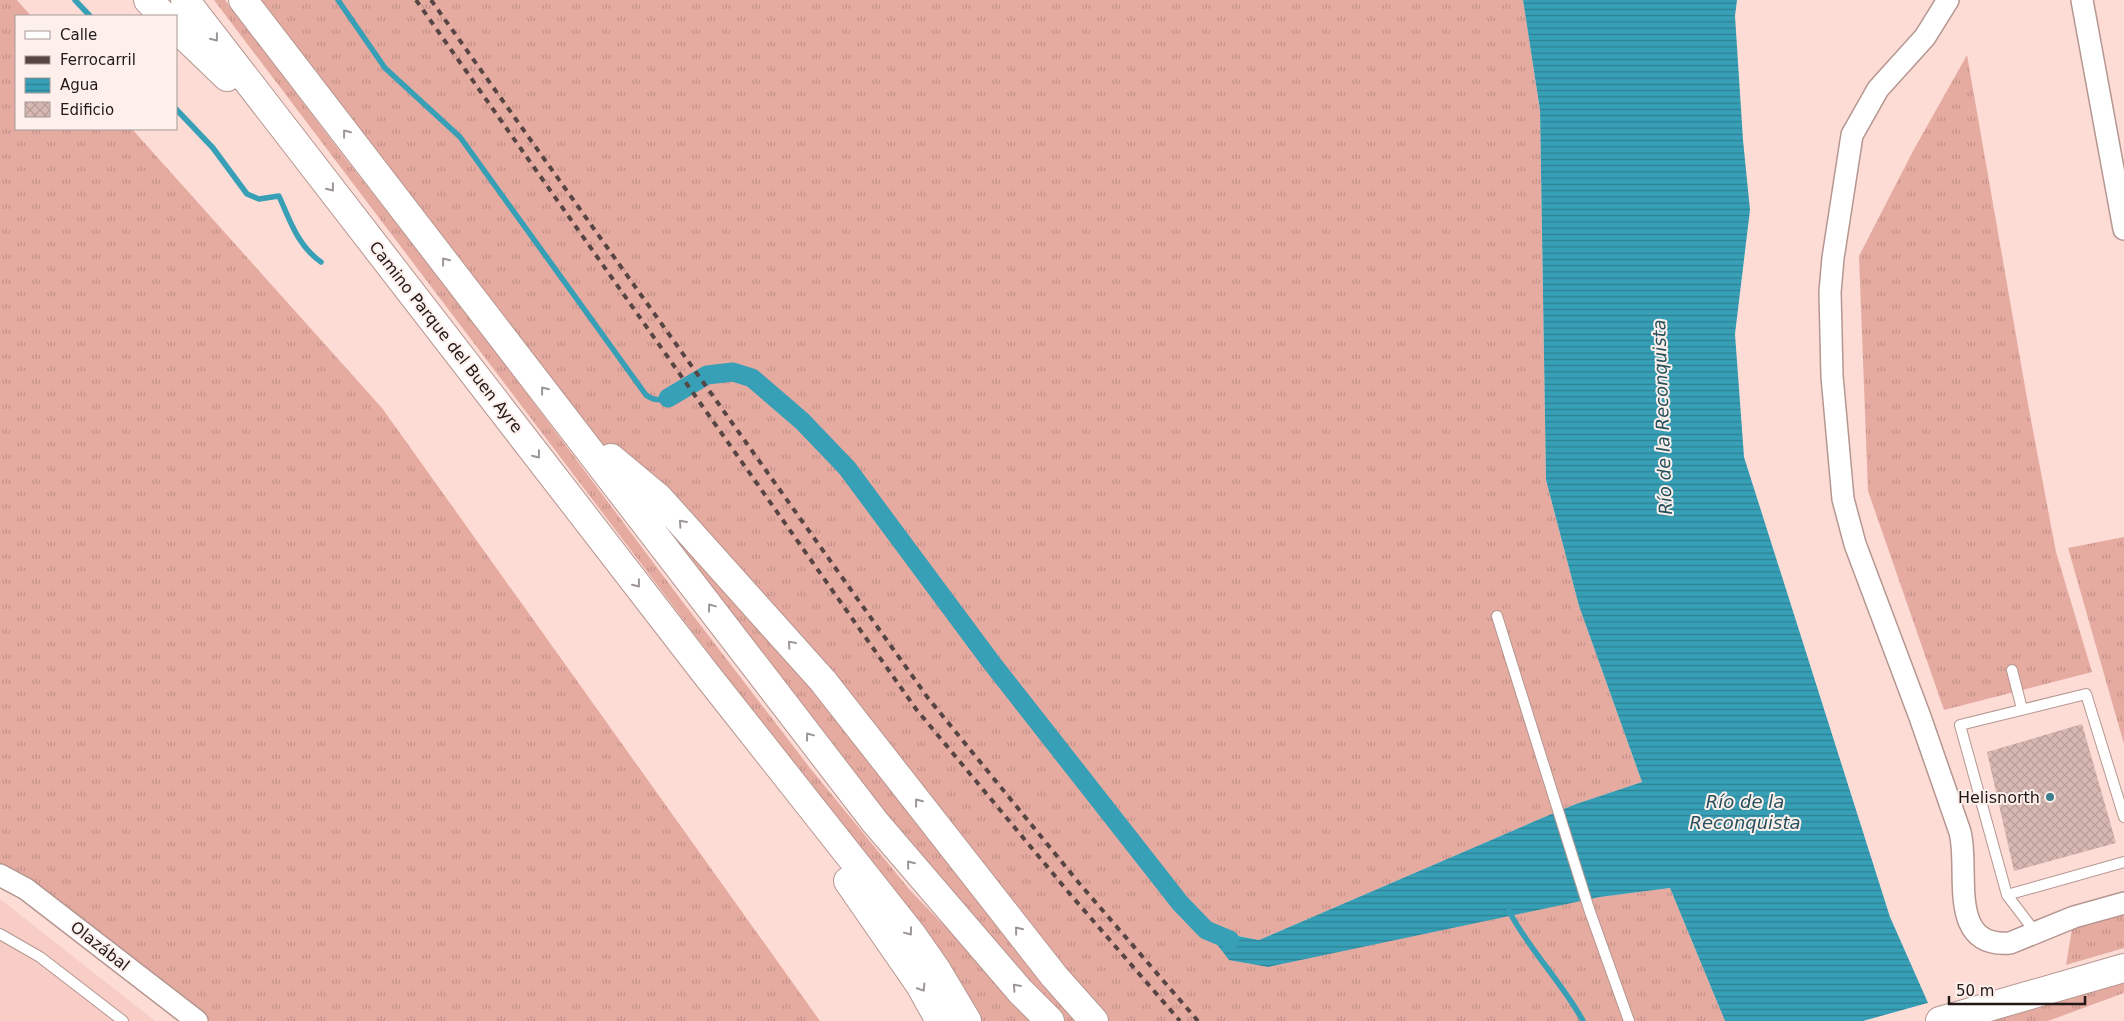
<svg xmlns="http://www.w3.org/2000/svg" width="2124" height="1021" font-family="'DejaVu Sans',sans-serif">
  <style>
    .built { fill: #f7cdc6 }
    .grass { fill: url(#grass-tufts) }
    .water { fill: url(#water-rules) }
    .pier { fill: #fddcd6 }
    .lines { fill: none; stroke-linecap: round; stroke-linejoin: round }
    .stream { stroke: #379fb6; stroke-width: 5.5 }
    .canal { stroke: #379fb6; stroke-width: 19 }
    .building { fill: url(#building-cross-hatch) }
    .lane-casing { stroke: #b59690; stroke-width: 12 }
    .street-casing { stroke: #b59690; stroke-width: 24 }
    .secondary-casing { stroke: #b59690; stroke-width: 30 }
    .highway-casing { stroke: #b59690; stroke-width: 30 }
    .lane { stroke: #fff; stroke-width: 10 }
    .street { stroke: #fff; stroke-width: 21 }
    .secondary { stroke: #fff; stroke-width: 28 }
    .highway { stroke: #fff; stroke-width: 28 }
    .rail { stroke: #564543; stroke-width: 4; stroke-dasharray: 6 6; stroke-linecap: butt }
    .oneway { stroke: #9c9796 }
    .poi-dot { fill: #3b7e8e; stroke: #fcefec; stroke-width: 2 }
    .labels { text-anchor: middle; dominant-baseline: central; stroke-width: 4; stroke-linejoin: round; paint-order: stroke }
    .street-label { font-size: 16px; fill: #231816; stroke: #fcefec }
    .poi-label { font-size: 16px; fill: #231816; stroke: #fcefec; text-anchor: end }
    .water-label { font-size: 18px; font-style: italic; fill: #25505b; stroke: #fcefec }
  </style>
  <defs>
    <pattern id="grass-tufts" width="24" height="20" patternUnits="userSpaceOnUse" patternTransform="scale(1.25)"><rect width="24" height="20" fill="#e5aba1"/><path d="M3 7l-1-3M5 7V3M7 7l1-3M15 17l-1-3M17 17v-4M19 17l1-3" fill="none" stroke="#c4928a"/></pattern>
    <pattern id="water-rules" width="6" height="5" patternUnits="userSpaceOnUse" patternTransform="scale(1.25)"><rect width="6" height="5" fill="#379fb6"/><path d="M0 2.5h6" fill="none" stroke="#2e8193"/></pattern>
    <pattern id="building-cross-hatch" width="8" height="8" patternUnits="userSpaceOnUse" patternTransform="scale(1.25)"><rect width="8" height="8" fill="#d8b8b2"/><path d="M0 0l8 8M0 8l8-8" fill="none" stroke="#b99d98"/></pattern>
  </defs>
  <rect width="100%" height="100%" fill="#fddcd6"/>
  <path class="built" d="M0,899L155,1021H0Z"/>
  <path class="grass" d="M0,0H17L31,16H16V129H132L382,408L820,1021H197L0,875Z
    M214,0H225L348,162L463,308L679,597L810,768L909,889L1003,987L1039,1021H978L903,903L739,693Z
    M243,0H1523L1540,110L1546,480L1579,606L1642,782L1576,804L1542,818L1259,940L1207,930L1229,960L1600,897L1670,888L1725,1021H1050L1020,991Z
    M1967,55L2028,404L2056,552L2092,672L1944,710L1868,491L1859,256L1913,151Z
    M2124,537V744L2068,548Z
    M2124,911V948L2066,965L2072,929Z
    M2124,971V993L2048,1021H1944Z"/>
  <path class="water" d="M1523,0H1737L1735,16L1743,140L1750,210L1735,334L1744,457L1890,917L1936,1021H1725L1670,888L1600,897L1268,967L1229,960L1206,930L1259,940L1542,818L1576,804L1642,782L1579,606L1546,480L1540,110Z"/>
  <path class="pier" d="M1931,1002L1939,1021H1863Z"/>
  <g class="lines">
    <path class="stream" d="M75,0L90,16
      M338,0L385,68L460,137L646,395C654,401 659,400 668,398
      M176,109L213,148L247,194L259,199L279,196C290,221 298,246 321,262
      M1509,911C1529,950 1562,982 1583,1021"/>
    <path class="canal" d="M668,398L707,375L733,372L752,378L802,421L847,468L991,662L1180,903L1206,930L1230,940"/>
  </g>
  <path class="building" d="M2082,724L2116,843L2014,871L1987,752Z"/>
  <g class="lines">
    <g class="lane-casing">
      <path id="lane" d="M1497,616L1589,909L1629,1021
        M2012,670L2022,709
        M2007,895L2124,862
        M2036,933L2007,895L1960,725L2086,694L2124,817
        M0,934L40,957L123,1021"/>
    </g>
    <g class="street-casing">
      <path id="street" d="M1948,0L1925,37L1878,89L1852,135L1833,258L1830,292L1832,376L1843,499L1855,544L1920,717L1960,832C1970,870 1946,948 2010,943L2074,917L2124,903
        M2082,0L2124,229
        M0,875L26,889L197,1021"/>
    </g>
    <g class="secondary-casing">
      <path id="secondary" d="M1940,1021L2124,968"/>
    </g>
    <g class="highway-casing">
      <path id="highway" d="M148,0L164,16
        M185,0L706,674L913,936L936,969L967,1021
        M243,0L875,822L1020,991L1050,1021
        M176,28L227,77
        M611,458L659,498L823,681L1054,976L1094,1021
        M848,881L920,985L940,1021"/>
    </g>
    <use href="#lane" class="lane"/>
    <use href="#street" class="street"/>
    <use href="#secondary" class="secondary"/>
    <use href="#highway" class="highway"/>
    <path class="rail" d="M416,0L916,709L1070,894L1180,1021
      M431,0L928,698L1079,883L1198,1021"/>
  </g>
  <defs><path id="oneway-chevron" d="M-2-3.5L2.5 0L-2 3.5" fill="none" stroke-width="1.6" stroke-linecap="round" stroke-linejoin="round" transform="scale(1.25)"/></defs>
  <g class="oneway">
    <use href="#oneway-chevron" transform="translate(215 38) rotate(52)"/>
    <use href="#oneway-chevron" transform="translate(346 133) rotate(-128)"/>
    <use href="#oneway-chevron" transform="translate(331 188) rotate(52)"/>
    <use href="#oneway-chevron" transform="translate(445 261) rotate(-128)"/>
    <use href="#oneway-chevron" transform="translate(544 390) rotate(-128)"/>
    <use href="#oneway-chevron" transform="translate(537 455) rotate(52)"/>
    <use href="#oneway-chevron" transform="translate(682 523) rotate(-132)"/>
    <use href="#oneway-chevron" transform="translate(637 584) rotate(52)"/>
    <use href="#oneway-chevron" transform="translate(711 607) rotate(-127)"/>
    <use href="#oneway-chevron" transform="translate(791 644) rotate(-131)"/>
    <use href="#oneway-chevron" transform="translate(809 736) rotate(-127)"/>
    <use href="#oneway-chevron" transform="translate(918 802) rotate(-128)"/>
    <use href="#oneway-chevron" transform="translate(910 864) rotate(-129)"/>
    <use href="#oneway-chevron" transform="translate(1018 930) rotate(-129)"/>
    <use href="#oneway-chevron" transform="translate(909 932) rotate(53)"/>
    <use href="#oneway-chevron" transform="translate(1016 987) rotate(-132)"/>
    <use href="#oneway-chevron" transform="translate(922 988) rotate(58)"/>
  </g>
  <circle class="poi-dot" cx="2050" cy="797" r="5"/>
  <g class="labels">
    <g class="street-label">
      <text transform="translate(446 337) rotate(52)">Camino Parque del Buen Ayre</text>
      <text transform="translate(100 946) rotate(38)">Olazábal</text>
    </g>
    <g class="poi-label">
      <text x="2040" y="797">Helisnorth</text>
    </g>
    <g class="water-label">
      <text transform="translate(1662 417) rotate(-92)">Río de la Reconquista</text>
      <text x="1745" y="801">Río de la<tspan x="1745" dy="21">Reconquista</tspan></text>
    </g>
  </g>
  <rect x="15" y="15" width="162" height="115" fill="#fcefec" stroke="#a59996"/>
  <rect x="25" y="31" width="25" height="8" fill="#ffffff" stroke="#a59996"/>
  <text x="60" y="40" font-size="15" fill="#231816">Calle</text>
  <rect x="25" y="56" width="25" height="8" fill="#564543" stroke="#a59996"/>
  <text x="60" y="65" font-size="15" fill="#231816">Ferrocarril</text>
  <rect x="25" y="78" width="25" height="15" fill="url(#water-rules)" stroke="#a59996"/>
  <text x="60" y="90" font-size="15" fill="#231816">Agua</text>
  <rect x="25" y="102" width="25" height="15" fill="url(#building-cross-hatch)" stroke="#a59996"/>
  <text x="60" y="115" font-size="15" fill="#231816">Edificio</text>
  <path d="M1949 996v8h136v-8" fill="none" stroke="#231816" stroke-width="2.5"/>
  <text x="1956" y="996" font-size="15" fill="#231816" stroke="#fcefec" stroke-width="4" paint-order="stroke">50 m</text>
</svg>
